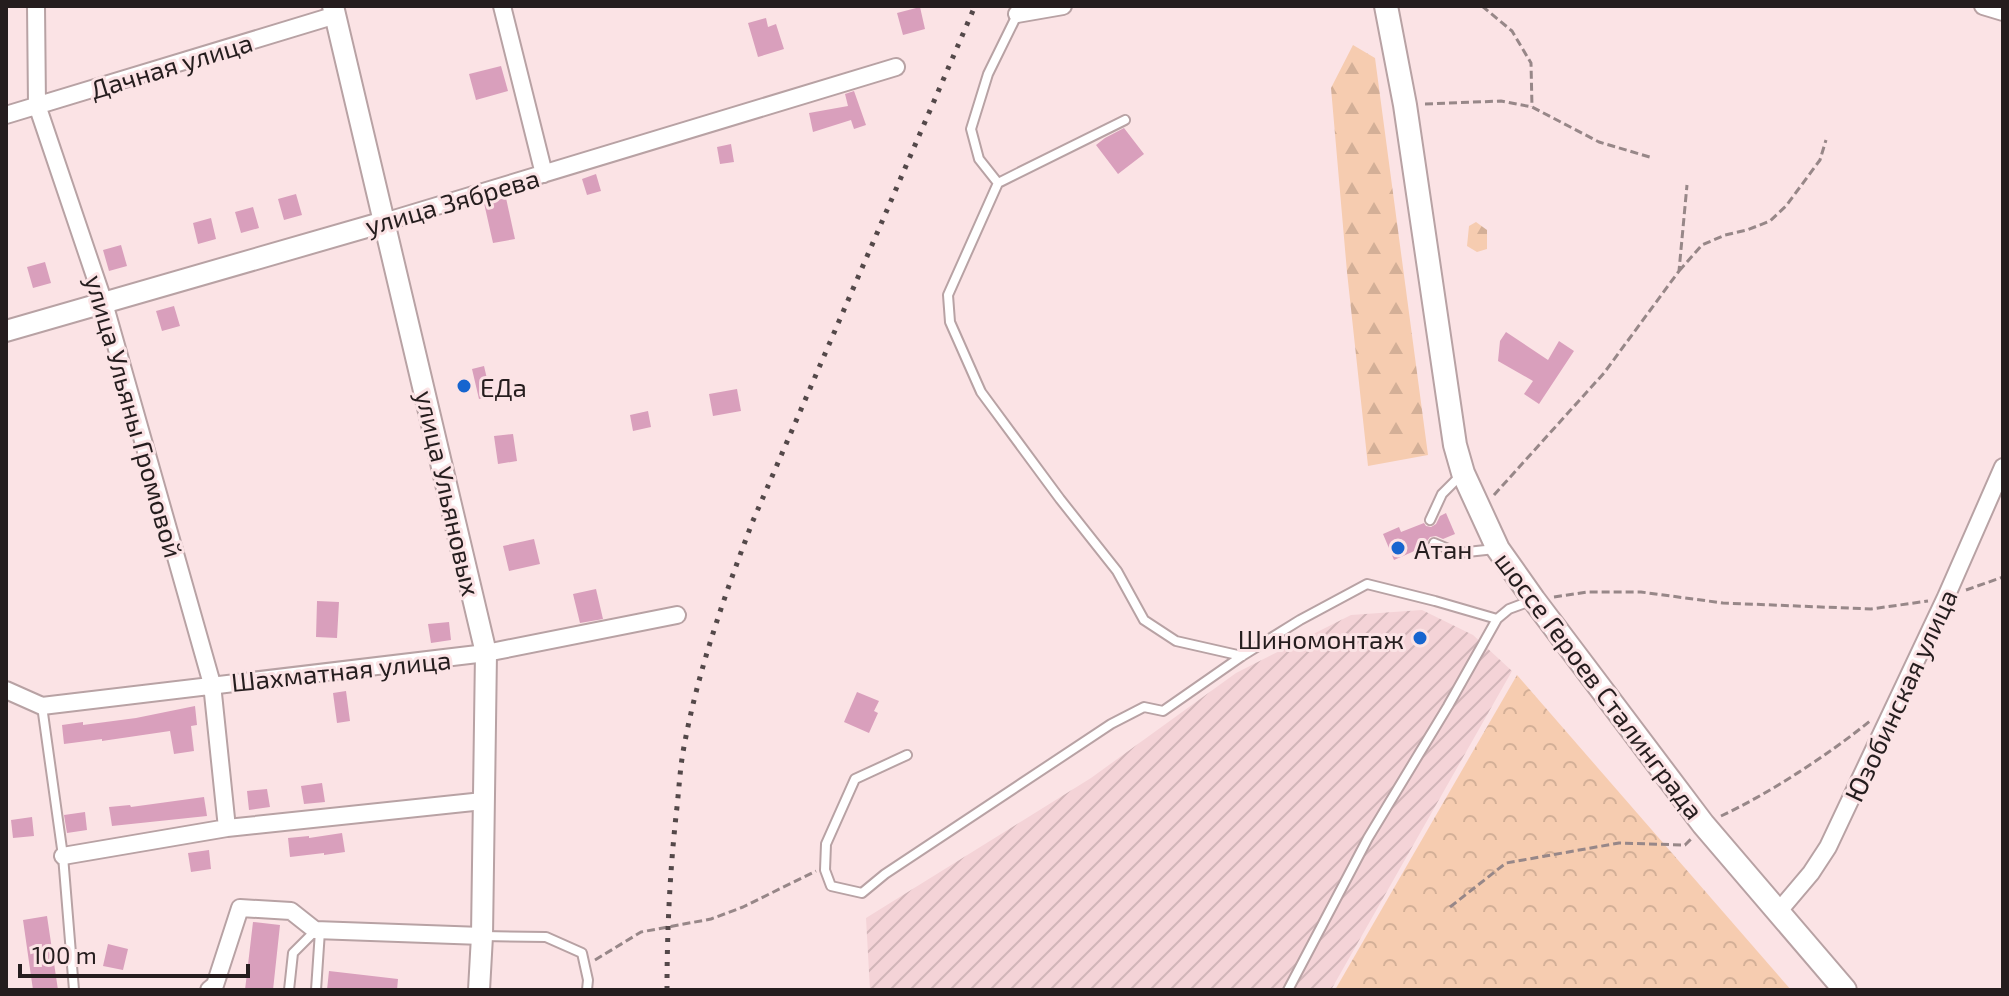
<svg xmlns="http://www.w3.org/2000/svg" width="2009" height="996" font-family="'Exo 2',sans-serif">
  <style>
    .industrial { fill: url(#industrial-furrows) }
    .forest { fill: url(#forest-firs) }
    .park { fill: url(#park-crowns) }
    .building { fill: #d99fbc }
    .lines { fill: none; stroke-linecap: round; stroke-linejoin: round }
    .service-casing { stroke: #b8a2a4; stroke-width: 12 }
    .minor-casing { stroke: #b8a2a4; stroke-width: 20 }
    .tertiary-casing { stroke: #b8a2a4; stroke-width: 24 }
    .secondary-casing { stroke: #b8a2a4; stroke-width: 26 }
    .path { stroke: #978788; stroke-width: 3; stroke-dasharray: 8 4; stroke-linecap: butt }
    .service { stroke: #fff; stroke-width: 8 }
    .minor { stroke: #fff; stroke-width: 16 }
    .tertiary { stroke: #fff; stroke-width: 20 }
    .secondary { stroke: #fff; stroke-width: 22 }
    .rail { stroke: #534849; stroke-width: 5; stroke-dasharray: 4 8; stroke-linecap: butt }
    .poi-dot { fill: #1665cf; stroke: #fbe3e5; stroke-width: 3 }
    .labels { text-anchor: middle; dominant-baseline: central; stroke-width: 6; stroke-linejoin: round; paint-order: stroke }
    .street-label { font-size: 26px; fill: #251d1e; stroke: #fbe3e5 }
    .poi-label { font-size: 26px; fill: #251d1e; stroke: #fbe3e5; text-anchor: start }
  </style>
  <defs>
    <pattern id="industrial-furrows" width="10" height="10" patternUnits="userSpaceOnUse" patternTransform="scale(2)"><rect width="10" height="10" fill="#f4d3d7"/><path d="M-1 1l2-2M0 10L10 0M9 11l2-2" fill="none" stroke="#d1b5b8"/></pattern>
    <pattern id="forest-firs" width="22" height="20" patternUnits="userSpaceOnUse" patternTransform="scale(2)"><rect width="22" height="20" fill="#f6ccb0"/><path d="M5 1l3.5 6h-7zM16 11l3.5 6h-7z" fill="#d3af97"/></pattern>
    <pattern id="park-crowns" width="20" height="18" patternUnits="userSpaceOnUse" patternTransform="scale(2)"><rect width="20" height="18" fill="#f6ccb0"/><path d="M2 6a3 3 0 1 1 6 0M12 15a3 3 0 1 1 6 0" fill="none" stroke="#d3af97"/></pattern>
  </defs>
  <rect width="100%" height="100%" fill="#fbe3e5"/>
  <path class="industrial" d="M1422,610L1473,635L1512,671L1331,990H870L866,918L1091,778L1236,673L1351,615Z"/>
  <path class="forest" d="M1353,45L1375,58L1428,455L1368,466L1347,272L1331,88Z
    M1476,222L1487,230V249L1477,252L1467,246L1469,226Z"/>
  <path class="park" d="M1517,675L1791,990H1335Z"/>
  <path class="building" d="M920,7L925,29L903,35L897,13Z
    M766,18L768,27L776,24L784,49L758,57L748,23Z
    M501,66L508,91L476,100L469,74Z
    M854,91L866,125L854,129L851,120L813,132L809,113L848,106L845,94Z
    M1124,128L1144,154L1118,174L1096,145L1105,138Z
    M731,144L734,162L720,164L717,147Z
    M596,174L601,191L587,195L582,179Z
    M296,194L302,215L284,220L278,199Z
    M506,198L515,239L493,243L484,203Z
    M253,207L259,228L241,233L235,212Z
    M211,218L216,239L198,244L193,223Z
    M121,245L127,266L109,271L103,250Z
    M45,262L51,283L33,288L27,267Z
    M174,306L180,326L162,331L156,311Z
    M1506,332L1548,360L1559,341L1574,351L1539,404L1524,394L1533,381L1498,361L1500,341Z
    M484,366L491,396L479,399L472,369Z
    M737,389L741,411L713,416L709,394Z
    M648,411L651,427L633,431L630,415Z
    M513,434L517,461L498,464L494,436Z
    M1446,513L1455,534L1443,539L1436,536L1430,537L1427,541L1428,545L1394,560L1383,534L1399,527L1401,532L1424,523L1426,526L1431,527L1436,524L1440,516Z
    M534,539L540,564L509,571L503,546Z
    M596,589L603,619L580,623L573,594Z
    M317,601L339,602L337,638L316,637Z
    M449,622L451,640L431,643L428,624Z
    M346,691L350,721L337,723L333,693Z
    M857,692L879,701L874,711L878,713L869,733L844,722Z
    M195,706L197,725L191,726L194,751L174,754L170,731L102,741V739L64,744L62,725L83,722V725L136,718Z
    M322,783L325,802L304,804L301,786Z
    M267,789L270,807L249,810L247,791Z
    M204,797L207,816L112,826L109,807L130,805L131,807Z
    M85,812L87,830L67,833L64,815Z
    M32,817L34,836L13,838L11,820Z
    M342,833L345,852L324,855V853L290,857L288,838L309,836V838Z
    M209,850L211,869L191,872L188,853Z
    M47,916L58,990H33L23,920Z
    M253,922L280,925L273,990H245Z
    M108,944L128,949L123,970L103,966Z
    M329,971L398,979L397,990H327Z"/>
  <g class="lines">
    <g class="service-casing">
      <path id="service" d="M1017,15L988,74L971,129L979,159L998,183L1125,120
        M998,183L948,295L950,322L981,392L1060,499L1117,571L1144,620L1176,641L1242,656
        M1430,520L1442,494L1460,476
        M1434,543L1458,553L1495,549
        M42,706L63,856L74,990
        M907,755L855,779L826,844L825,870L831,886L862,893L885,874L1111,724L1144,707L1163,711L1242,656L1300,620L1367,584L1435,601L1497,619
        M483,936L546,937L582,953L588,980L587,990
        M289,990L293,953L315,931
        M316,990L320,931
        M1288,990L1368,838L1448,706L1497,619L1509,609L1533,600"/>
    </g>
    <g class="minor-casing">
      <path id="minor" d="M36,6L37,105L104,303L212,684L227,828
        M502,6L544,174
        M1983,6L2003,12
        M1017,14L1063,6
        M6,115L336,15
        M384,222L896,67
        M6,690L42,706L486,653L677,615
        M63,856L227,828L483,801
        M1778,912L1811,873L1828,847L1946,597L2003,467
        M209,990L215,985L240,908L291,911L315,930L482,936"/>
    </g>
    <g class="tertiary-casing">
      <path id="tertiary" d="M333,6L486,653L482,936L479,990
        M6,331L384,222"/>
    </g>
    <g class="secondary-casing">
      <path id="secondary" d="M1386,6L1405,105L1455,445L1463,473L1498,549L1534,600L1703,824L1845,990"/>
    </g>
    <path class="path" d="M1482,6L1512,31L1531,63L1532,107
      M1425,104L1501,101L1532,107L1599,142L1653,158
      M1679,271L1702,245L1725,235L1747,230L1770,221L1786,206L1820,160L1826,140
      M1494,495L1604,373L1679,271L1687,185
      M1966,590L2003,577
      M1554,597L1588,592H1641L1723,603L1871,609L1928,601
      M1721,816C1770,793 1828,755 1870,721
      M1450,907L1506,863L1619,843L1685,845L1691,839
      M595,960L641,932L711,919L743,907L816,871"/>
    <use href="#service" class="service"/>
    <use href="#minor" class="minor"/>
    <use href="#tertiary" class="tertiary"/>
    <use href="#secondary" class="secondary"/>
    <path class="rail" d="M667,990C667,929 670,868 677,807C679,788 680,770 683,752C697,673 724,597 752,523L975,6"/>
  </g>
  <g class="poi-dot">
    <circle cx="464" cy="386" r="8"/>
    <circle cx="1398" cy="548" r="8"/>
    <circle cx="1420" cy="638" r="8"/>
  </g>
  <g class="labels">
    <g class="street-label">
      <text transform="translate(171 65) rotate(-17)">Дачная улица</text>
      <text transform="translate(452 201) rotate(-16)">улица Зябрева</text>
      <text transform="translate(135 416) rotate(74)">улица Ульяны Громовой</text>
      <text transform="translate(449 493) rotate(77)">улица Ульяновых</text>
      <text transform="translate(341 670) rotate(-6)">Шахматная улица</text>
      <text transform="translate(1600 685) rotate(53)">шоссе Героев Сталинграда</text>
      <text transform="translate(1900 695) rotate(-65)">Юзобинская улица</text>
    </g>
    <g class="poi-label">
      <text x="480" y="386">ЕДа</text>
      <text x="1414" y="548">Атан</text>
      <text x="1404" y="638" text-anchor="end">Шиномонтаж</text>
    </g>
  </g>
  <rect width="2009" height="996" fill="none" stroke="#251d1e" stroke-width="16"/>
  <path d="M20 964v12h228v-12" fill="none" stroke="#251d1e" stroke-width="4"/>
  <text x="32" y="964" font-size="24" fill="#251d1e" stroke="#fbe3e5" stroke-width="6" paint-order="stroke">100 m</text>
</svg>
